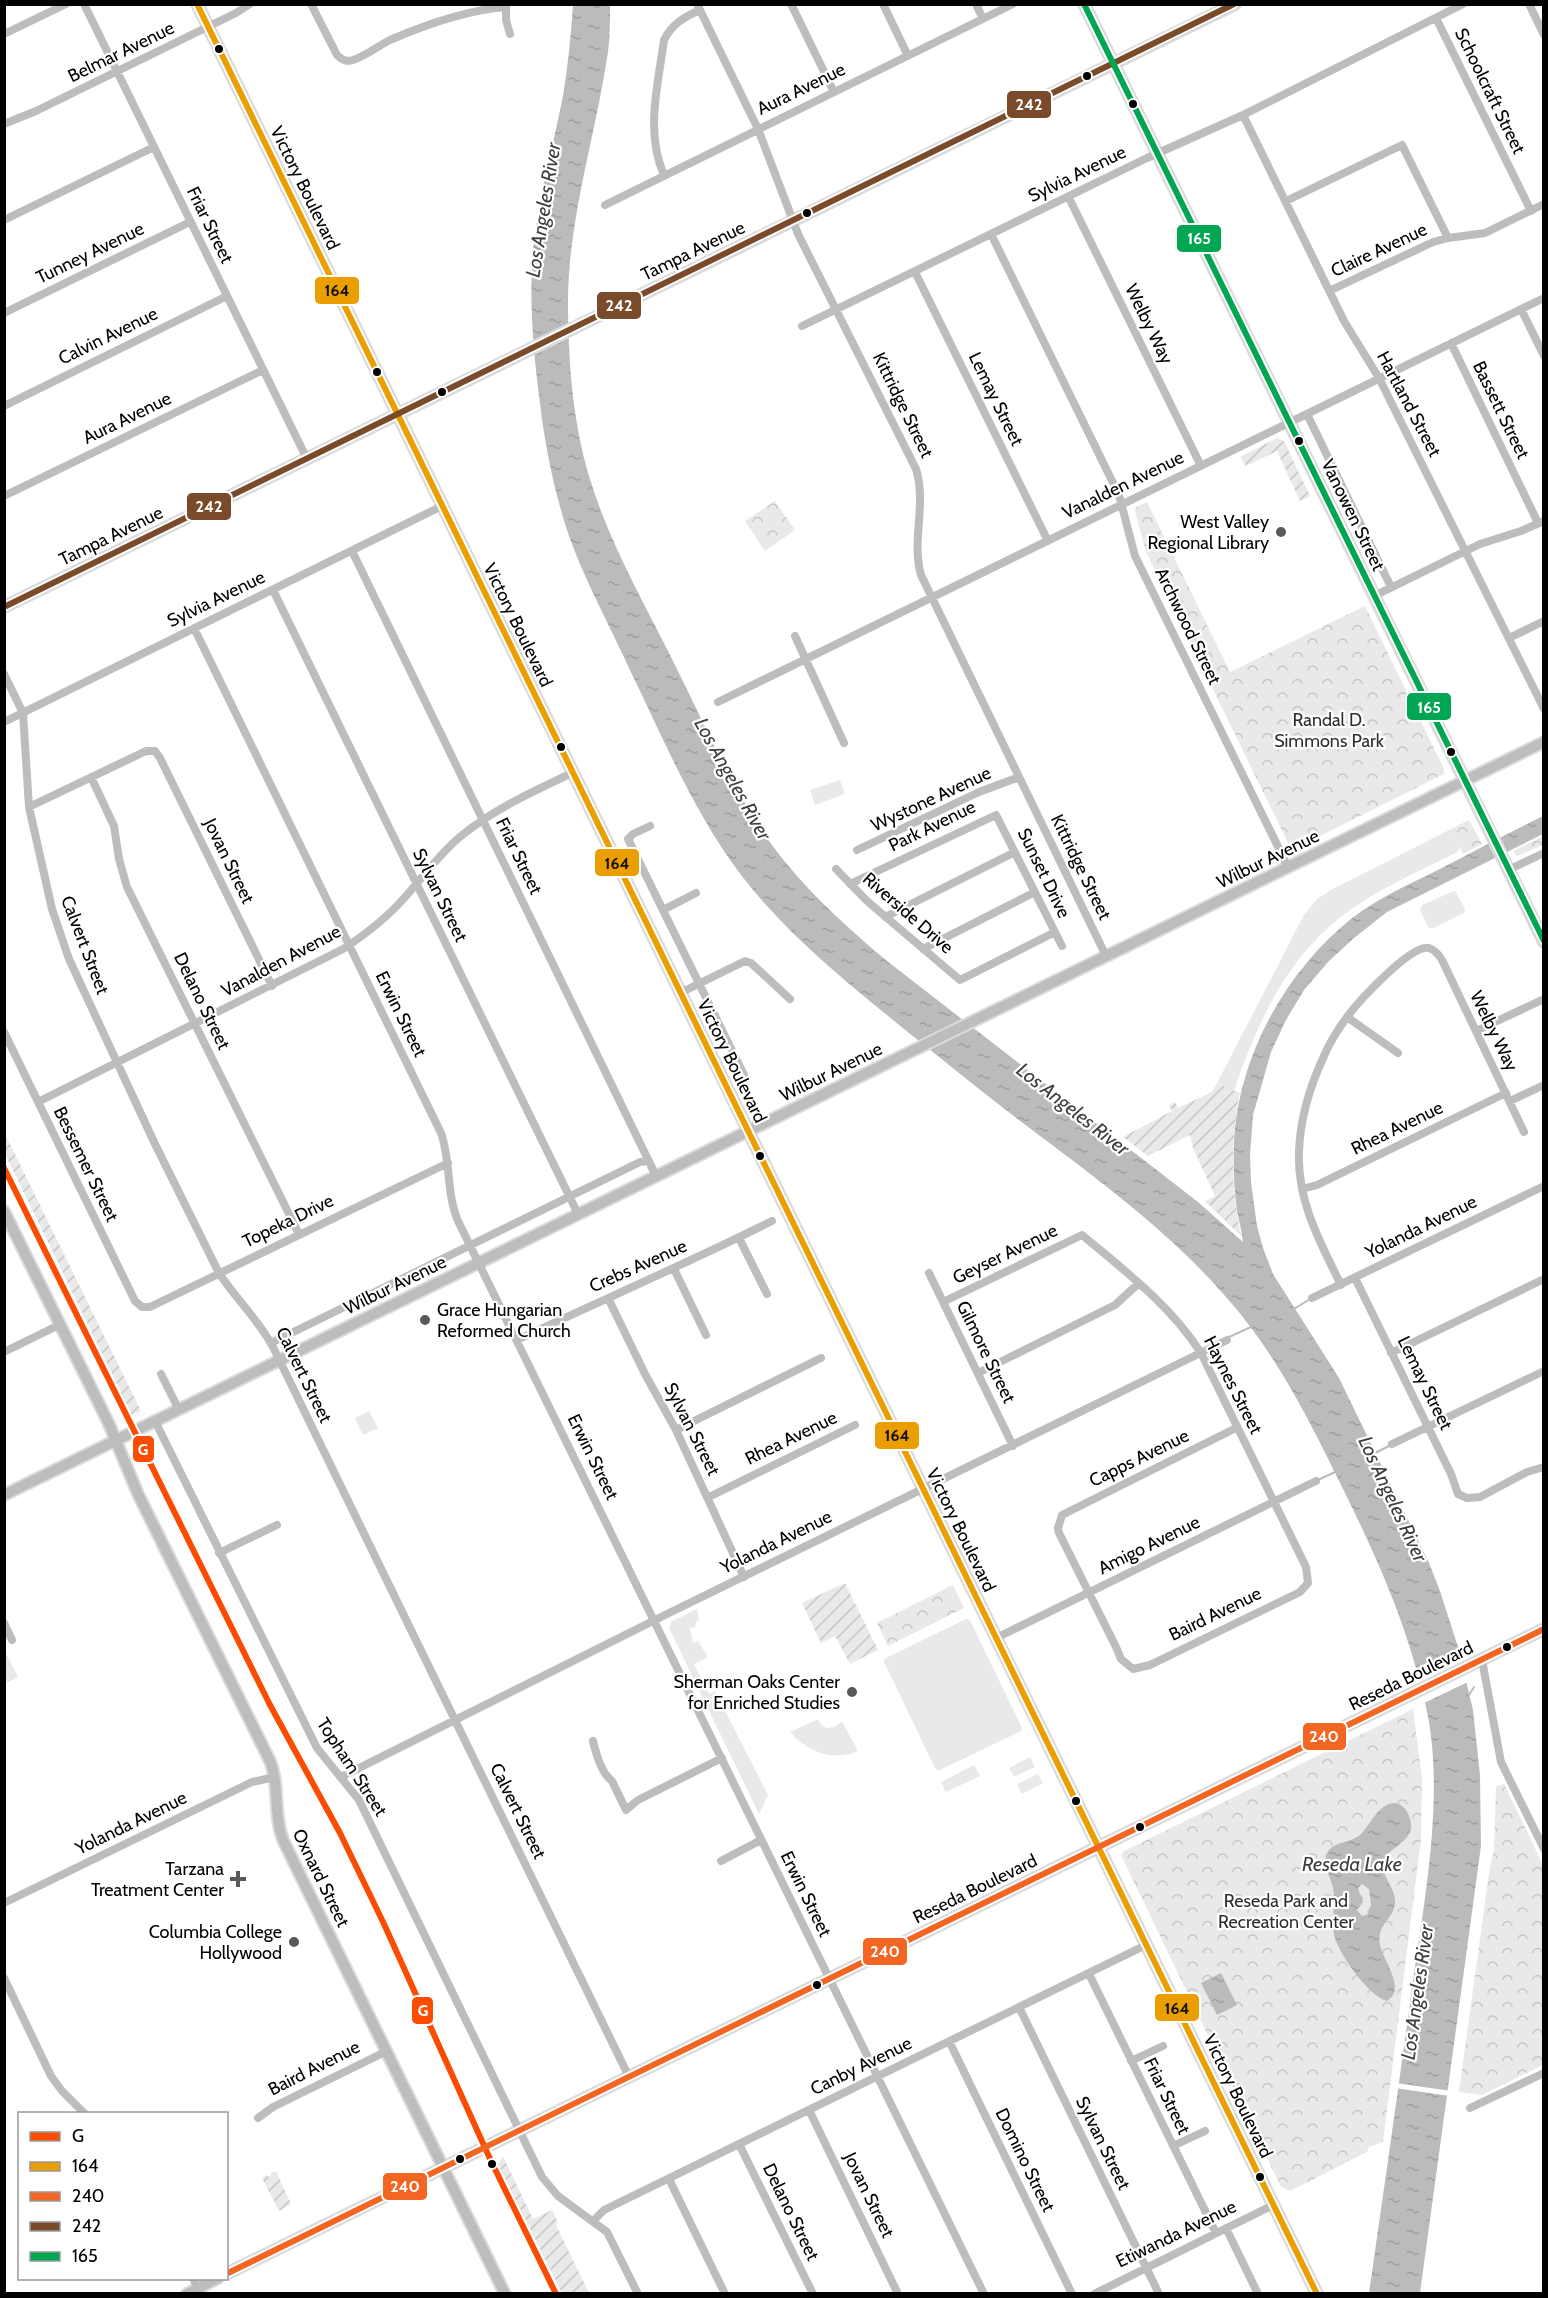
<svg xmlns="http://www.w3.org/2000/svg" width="1548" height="2298" font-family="Cabin,sans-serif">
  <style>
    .grass { fill: #e9e9e9 }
    .park { fill: url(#park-crowns) }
    .garden { fill: url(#garden-furrows) }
    .water { fill: url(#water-ripples); fill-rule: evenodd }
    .pier { fill: #fff }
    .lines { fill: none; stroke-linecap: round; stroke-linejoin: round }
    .stream { stroke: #bbb; stroke-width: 2 }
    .major-casing { stroke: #dbdbdb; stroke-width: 14 }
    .minor { stroke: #bdbdbd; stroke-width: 8 }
    .major { stroke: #bdbdbd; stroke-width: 10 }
    .bus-1-casing { stroke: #fff; stroke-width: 10 }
    .bus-2-casing { stroke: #fff; stroke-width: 10 }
    .bus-3-casing { stroke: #fff; stroke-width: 10 }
    .bus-4-casing { stroke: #fff; stroke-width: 10 }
    .bus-5-casing { stroke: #fff; stroke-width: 10 }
    .bus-1 { stroke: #fc4c02; stroke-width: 6 }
    .bus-2 { stroke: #eb9e00; stroke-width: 6 }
    .bus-3 { stroke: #f26522; stroke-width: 6 }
    .bus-4 { stroke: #7a4b2a; stroke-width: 6 }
    .bus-5 { stroke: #00a651; stroke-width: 6 }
    .bus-dot { fill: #000; stroke: #fff; stroke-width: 2 }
    .poi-dot { fill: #595959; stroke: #fff; stroke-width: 2 }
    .labels { text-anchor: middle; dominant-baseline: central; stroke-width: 4.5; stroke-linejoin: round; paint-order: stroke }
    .street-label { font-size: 18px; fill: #000; stroke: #fff }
    .poi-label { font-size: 18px; fill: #000; stroke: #fff; text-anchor: end }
    .park-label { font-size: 18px; fill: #2e2e2e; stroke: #fff }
    .water-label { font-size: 20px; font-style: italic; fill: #3f3f3f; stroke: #fff }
    .line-badge { stroke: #fff; stroke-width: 2 }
    .badge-label { font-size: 16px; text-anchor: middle; font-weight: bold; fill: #fff }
    .pale-badge-label { font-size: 16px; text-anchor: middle; font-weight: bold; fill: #111 }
  </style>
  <defs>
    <pattern id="park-crowns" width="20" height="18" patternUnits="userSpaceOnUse" patternTransform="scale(1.5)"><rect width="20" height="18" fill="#e9e9e9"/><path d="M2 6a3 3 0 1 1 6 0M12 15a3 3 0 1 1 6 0" fill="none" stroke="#c6c6c6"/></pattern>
    <pattern id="garden-furrows" width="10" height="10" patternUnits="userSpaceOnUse" patternTransform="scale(1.5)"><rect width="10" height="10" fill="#e9e9e9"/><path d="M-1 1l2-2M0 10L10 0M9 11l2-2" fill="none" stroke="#c6c6c6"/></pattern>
    <pattern id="water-ripples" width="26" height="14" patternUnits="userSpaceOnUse" patternTransform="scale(1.5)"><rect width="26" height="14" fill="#bbb"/><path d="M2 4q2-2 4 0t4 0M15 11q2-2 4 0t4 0" fill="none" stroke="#9f9f9f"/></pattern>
  </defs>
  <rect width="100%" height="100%" fill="#fff"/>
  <path class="grass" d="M840,780L845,794L815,805L810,790Z
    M1451,829L1460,848L1457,852C1416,873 1373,891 1337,920C1284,963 1255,1028 1234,1091L1217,1083L1304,915L1317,899L1331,890Z
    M1454,891L1456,892L1465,909L1464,913L1432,929L1428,927L1420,910L1422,905Z
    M369,1411L378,1428L363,1435L355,1418Z
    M697,1609L699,1620L696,1622L695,1627L690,1628L693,1643L698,1641L708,1657L694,1664L709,1694L715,1691L768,1795L759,1814L669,1628L671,1622Z
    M966,1619L970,1620L1022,1728L1021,1731L940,1770H936L884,1662V1659Z
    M5,1651L18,1677L5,1684L4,1651Z
    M818,1719C822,1731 833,1730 841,1722L843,1723L858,1751C832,1762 808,1752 790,1732Z
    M1030,1757L1035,1767L1014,1777L1009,1768Z
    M974,1765L980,1776L946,1792L941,1782Z
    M1038,1774L1043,1783L1022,1794L1017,1784Z"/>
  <path class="park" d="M775,501L795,530L765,551L745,521Z
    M1147,502L1230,672L1365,606L1444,769V774L1296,848L1290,847L1146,552L1135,511L1136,507Z
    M1469,820L1482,844L1463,854L1451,829Z
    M1543,836V845L1517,856L1513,851Z
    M953,1585L964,1608L888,1646L877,1623Z
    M1413,1709L1422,1778L1421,1839L1383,2142L1369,2147L1367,2152L1290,2191L1281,2187L1121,1855L1124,1851Z
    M1504,1784L1543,1865V2065L1482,2095L1459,2092L1490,1866L1494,1851L1496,1786Z"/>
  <path class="garden" d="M1277,438L1284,441L1310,496L1300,501L1277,451L1246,466L1240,457Z
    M1217,1083L1240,1093C1230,1142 1231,1187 1241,1236L1205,1201L1215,1196L1193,1148L1190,1135L1148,1156L1123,1137L1172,1111L1169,1105L1175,1102L1178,1108L1212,1092Z
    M4,1134H5L141,1411L132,1415L5,1154Z
    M845,1583L878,1650L850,1664L835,1636L821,1643L802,1603Z
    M503,2156L533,2219L552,2210L558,2223L556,2225L589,2293H562L498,2165Z
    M276,2171L291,2204L279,2211L262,2178L267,2175L269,2177L271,2176V2174Z"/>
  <path class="water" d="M573,5H610C610,20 610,37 608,52C596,134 569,215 568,298C568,358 572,418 589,476C608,540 642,599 672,659C703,720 729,784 769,841C802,887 844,925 887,961L1198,1202L1243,1242C1242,1232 1239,1221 1237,1211C1234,1188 1233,1165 1234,1143C1238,1057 1285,972 1351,919C1377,899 1405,886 1434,872C1471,853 1506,834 1543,816V834L1387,912L1354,938L1329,961L1304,990L1286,1020L1271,1052L1253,1115L1250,1155L1251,1182L1257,1226L1263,1248L1273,1274L1339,1378L1429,1563L1440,1591L1458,1647L1473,1710L1480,1775L1481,1846L1420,2293H1369C1384,2189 1399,2085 1413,1981C1425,1897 1445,1791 1426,1707C1408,1626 1378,1560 1342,1487C1309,1420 1276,1353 1226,1297C1168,1230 1097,1179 1027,1126C982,1092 938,1056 893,1020C839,976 784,931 741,875C694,813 663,738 629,668C609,624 585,581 569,536C554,492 544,441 539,395C533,348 529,298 533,251C538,198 553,147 563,96C568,65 571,35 573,5Z
    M1394,1803C1401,1804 1405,1807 1408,1814C1423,1844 1381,1845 1383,1868C1385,1880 1396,1890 1395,1903C1394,1919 1376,1924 1380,1945C1383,1960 1407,1989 1387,2001C1369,1997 1337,1952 1334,1934C1331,1919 1336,1904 1333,1888C1331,1878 1322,1864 1327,1853C1334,1840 1352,1844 1362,1833C1371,1823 1379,1804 1394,1803ZM1362,1884L1369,1889L1371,1905L1368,1914L1362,1916L1357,1910L1363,1902L1358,1888Z
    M1221,1973L1237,2005L1217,2015L1201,1983Z"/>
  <path class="pier" d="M1463,1653L1470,1681L1422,1704L1414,1677Z
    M1396,2083L1451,2091L1450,2096L1395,2088Z"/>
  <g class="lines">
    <path class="stream" d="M1294,1309L1310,1299
      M1229,1337L1253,1326
      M1375,1453L1389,1446
      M1318,1480L1335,1472
      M1469,1695L1474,1687"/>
    <g class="major-casing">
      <path id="major" d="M197,4L1317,2294
        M1084,4L1544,942
        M4,607L1235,4
        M4,1211L109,1424L138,1494L270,1761C280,1786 273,1814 283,1840L505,2294
        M4,1495L1544,742
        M226,2274L1544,1629
        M187,2294L218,2278"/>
    </g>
    <path class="minor" d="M84,4L307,459
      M311,4L337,55C342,60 346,62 353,60C366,56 378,46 390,40C427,24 466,10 506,7
      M506,4V20L510,34
      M697,4L758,129L798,234L916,469C927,505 911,540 921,575L1106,956
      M791,4L834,92
      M883,4L908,56
      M976,4L983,19
      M1529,4L1544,35
      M1436,18L1531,211
      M4,34L66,4
      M1243,115L1344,321L1379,378L1544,709
      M4,124L36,111L236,13L250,4
      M664,175C645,132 658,85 664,40C672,24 684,17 700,10
      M1069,198L1201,466
      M1286,201L1402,145L1448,238
      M605,205L1013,4
      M4,220L154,147
      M991,234L1119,495L1135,556L1288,867
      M915,272L1048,541
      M1329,291L1433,242L1448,238L1485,233L1544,204
      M1521,309L1544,356
      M4,313L190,222
      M802,326L1147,158L1243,115L1463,4
      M1451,343L1538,523
      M4,406L227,296
      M1307,414L1391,587
      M4,496L263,370
      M352,551L656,1176
      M273,590L578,1214
      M1374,596L1480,544L1521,531L1544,521
      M194,628L441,1133C451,1161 446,1193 458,1221L984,2294
      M795,636L844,743
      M1509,638L1544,621
      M4,674L23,713L29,807L52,909L69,959L155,1144L219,1273C236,1299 258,1319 273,1347L629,2077
      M718,702L1544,298
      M4,722L442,506
      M91,777L114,826L119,859L127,887L299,1234
      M29,807L146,751H155L160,758L272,986
      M650,826L633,834L628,839L744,1075
      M857,850L979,792L1019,777
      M836,869L867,901L960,980L1055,932
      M1508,870L1544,853
      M850,884L996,815L1062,946
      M663,910L696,893
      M885,917L1015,852
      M923,949L1035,892
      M680,993L745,961L751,963L790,999
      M1347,1017L1398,1053
      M1476,1031L1544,999
      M4,1032L135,1301L142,1307H150L448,1163
      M1510,1101L1544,1085
      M38,1102L343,949C366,934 388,917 406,896C424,876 440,853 461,836C494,809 534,791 572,773
      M1302,1189L1317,1185L1506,1093
      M739,1238L767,1294
      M674,1269L706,1335
      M929,1273L1013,1446
      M1355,1278L1451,1474L1458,1494L1467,1498L1480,1497L1527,1472L1544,1467
      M1341,1285C1320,1242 1297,1201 1299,1152C1300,1119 1310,1086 1324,1056C1330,1042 1338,1029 1347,1017C1358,1002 1411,944 1429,948C1435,950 1439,955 1442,960L1524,1132
      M608,1298L645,1374L676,1430L744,1577
      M1312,1298L1544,1186
      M943,1302L1082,1235C1124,1270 1171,1306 1201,1353L1306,1567L1308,1583L1300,1592L1150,1665L1133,1669L1121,1659L1116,1647L1059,1533L1058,1528L1062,1515L1236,1428
      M517,1340C602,1300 688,1263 772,1221
      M271,1343L640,1162L649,1161
      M4,1352L61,1324
      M1391,1353L1544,1279
      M978,1373L1115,1305L1139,1283
      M161,1374L179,1410
      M155,1421L317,1748L359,1800L542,2177L558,2196L607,2232L638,2294
      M676,1430L821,1358
      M1392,1444L1544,1371
      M709,1497L855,1425
      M219,1553L277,1525
      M4,1623L12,1640
      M996,1638L1316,1481
      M1482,1660L1501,1762L1544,1849
      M593,1741C596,1754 601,1773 612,1781L626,1810L638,1800L722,1758
      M341,1777L665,1615L1227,1340
      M721,1861L761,1840
      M4,1903L252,1782L275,1777
      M1089,1974L1216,2233
      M4,1978L51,2076L62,2091L85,2114
      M1019,2007L1159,2294
      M949,2041L1072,2294
      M1131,2061L1163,2046
      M1470,2108L1544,2073
      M809,2110L898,2294
      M258,2118L273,2107L387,2051
      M739,2144L813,2294
      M1173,2146L1205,2131
      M669,2179L725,2294
      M594,2220L604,2210L1146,1945
      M1226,2228L1258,2294
      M193,2278L200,2294
      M1094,2294L1273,2205"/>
    <use href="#major" class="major"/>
    <g class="bus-1-casing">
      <path id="bus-1" d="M4,1168L270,1705L340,1833L384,1924L491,2161L556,2294"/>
    </g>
    <g class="bus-2-casing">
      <path id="bus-2" d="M197,4L1317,2294"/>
    </g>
    <g class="bus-3-casing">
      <path id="bus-3" d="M226,2274L1544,1629"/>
    </g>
    <g class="bus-4-casing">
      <path id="bus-4" d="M4,607L1234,4"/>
    </g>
    <g class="bus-5-casing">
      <path id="bus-5" d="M1084,4L1544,941"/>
    </g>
    <use href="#bus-1" class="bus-1"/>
    <use href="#bus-2" class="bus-2"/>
    <use href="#bus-3" class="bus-3"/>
    <use href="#bus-4" class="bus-4"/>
    <use href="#bus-5" class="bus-5"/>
  </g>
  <g class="bus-dot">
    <circle cx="219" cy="49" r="5"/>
    <circle cx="1087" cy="76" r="5"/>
    <circle cx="1133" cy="104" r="5"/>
    <circle cx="807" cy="213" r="5"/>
    <circle cx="377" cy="372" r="5"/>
    <circle cx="442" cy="392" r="5"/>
    <circle cx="1299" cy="441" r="5"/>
    <circle cx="561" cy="747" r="5"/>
    <circle cx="1451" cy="752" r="5"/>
    <circle cx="760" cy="1156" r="5"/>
    <circle cx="1507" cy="1647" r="5"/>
    <circle cx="1076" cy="1801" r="5"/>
    <circle cx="1140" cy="1827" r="5"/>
    <circle cx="817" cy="1985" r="5"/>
    <circle cx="460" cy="2159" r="5"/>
    <circle cx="492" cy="2164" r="5"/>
    <circle cx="1260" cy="2177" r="5"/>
  </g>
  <g class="poi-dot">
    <circle cx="1281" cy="532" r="6"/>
    <circle cx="425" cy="1320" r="6"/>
    <circle cx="852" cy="1692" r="6"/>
    <path d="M235 1870h6v6h6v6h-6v6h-6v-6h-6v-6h6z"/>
    <circle cx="294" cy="1942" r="6"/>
  </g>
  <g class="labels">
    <g class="street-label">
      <text transform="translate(121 52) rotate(-26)">Belmar Avenue</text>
      <text transform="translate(801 89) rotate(-26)">Aura Avenue</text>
      <text transform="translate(1490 91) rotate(64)">Schoolcraft Street</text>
      <text transform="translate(1077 174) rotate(-26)">Sylvia Avenue</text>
      <text transform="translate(305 188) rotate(64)">Victory Boulevard</text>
      <text transform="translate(210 225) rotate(64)">Friar Street</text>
      <text transform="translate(1379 250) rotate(-25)">Claire Avenue</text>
      <text transform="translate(693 251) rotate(-26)">Tampa Avenue</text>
      <text transform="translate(90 253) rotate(-26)">Tunney Avenue</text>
      <text transform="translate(1149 324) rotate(64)">Welby Way</text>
      <text transform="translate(108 336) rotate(-26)">Calvin Avenue</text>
      <text transform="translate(996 399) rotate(64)">Lemay Street</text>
      <text transform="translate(1409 404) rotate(62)">Hartland Street</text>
      <text transform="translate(903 405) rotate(64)">Kittridge Street</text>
      <text transform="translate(1501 410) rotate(64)">Bassett Street</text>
      <text transform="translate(127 418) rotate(-26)">Aura Avenue</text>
      <text transform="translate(1123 485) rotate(-26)">Vanalden Avenue</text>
      <text transform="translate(1353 515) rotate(64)">Vanowen Street</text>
      <text transform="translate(111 536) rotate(-26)">Tampa Avenue</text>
      <text transform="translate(216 599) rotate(-26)">Sylvia Avenue</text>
      <text transform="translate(518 625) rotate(64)">Victory Boulevard</text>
      <text transform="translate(1188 626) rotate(64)">Archwood Street</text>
      <text transform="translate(931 799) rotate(-25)">Wystone Avenue</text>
      <text transform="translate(932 826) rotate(-26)">Park Avenue</text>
      <text transform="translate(519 856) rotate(64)">Friar Street</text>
      <text transform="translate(1268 859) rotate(-26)">Wilbur Avenue</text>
      <text transform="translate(229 861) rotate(64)">Jovan Street</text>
      <text transform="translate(1081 867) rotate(64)">Kittridge Street</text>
      <text transform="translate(1044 873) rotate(64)">Sunset Drive</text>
      <text transform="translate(440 895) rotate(64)">Sylvan Street</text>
      <text transform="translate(908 913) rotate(41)">Riverside Drive</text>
      <text transform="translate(85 945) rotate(69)">Calvert Street</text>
      <text transform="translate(281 961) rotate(-28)">Vanalden Avenue</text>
      <text transform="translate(202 1001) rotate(64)">Delano Street</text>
      <text transform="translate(401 1014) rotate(64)">Erwin Street</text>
      <text transform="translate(1494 1031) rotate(64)">Welby Way</text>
      <text transform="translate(732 1061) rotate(64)">Victory Boulevard</text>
      <text transform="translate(831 1072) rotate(-26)">Wilbur Avenue</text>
      <text transform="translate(1397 1128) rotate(-26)">Rhea Avenue</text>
      <text transform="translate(86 1164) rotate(64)">Bessemer Street</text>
      <text transform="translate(288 1221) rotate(-26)">Topeka Drive</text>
      <text transform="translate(1421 1227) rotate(-26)">Yolanda Avenue</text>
      <text transform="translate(1005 1254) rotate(-26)">Geyser Avenue</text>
      <text transform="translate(638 1266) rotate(-24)">Crebs Avenue</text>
      <text transform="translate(395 1285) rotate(-26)">Wilbur Avenue</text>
      <text transform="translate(986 1352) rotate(64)">Gilmore Street</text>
      <text transform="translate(304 1375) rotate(64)">Calvert Street</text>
      <text transform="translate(1425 1383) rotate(64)">Lemay Street</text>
      <text transform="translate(1233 1385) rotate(63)">Haynes Street</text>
      <text transform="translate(692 1429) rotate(63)">Sylvan Street</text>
      <text transform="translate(791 1438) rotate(-26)">Rhea Avenue</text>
      <text transform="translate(593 1457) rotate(64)">Erwin Street</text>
      <text transform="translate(1139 1458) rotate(-26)">Capps Avenue</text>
      <text transform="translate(961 1530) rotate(64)">Victory Boulevard</text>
      <text transform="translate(776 1542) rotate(-26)">Yolanda Avenue</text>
      <text transform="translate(1149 1545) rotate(-26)">Amigo Avenue</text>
      <text transform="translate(1215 1614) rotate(-26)">Baird Avenue</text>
      <text transform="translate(1411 1676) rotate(-26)">Reseda Boulevard</text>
      <text transform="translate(352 1767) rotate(57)">Topham Street</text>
      <text transform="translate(518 1811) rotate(64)">Calvert Street</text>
      <text transform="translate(131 1823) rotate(-26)">Yolanda Avenue</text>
      <text transform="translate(321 1878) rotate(64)">Oxnard Street</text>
      <text transform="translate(975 1889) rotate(-26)">Reseda Boulevard</text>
      <text transform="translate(806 1894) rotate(64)">Erwin Street</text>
      <text transform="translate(861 2066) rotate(-26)">Canby Avenue</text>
      <text transform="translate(314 2068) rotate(-27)">Baird Avenue</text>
      <text transform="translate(1167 2096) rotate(64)">Friar Street</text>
      <text transform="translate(1238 2096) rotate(64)">Victory Boulevard</text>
      <text transform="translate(1103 2143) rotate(64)">Sylvan Street</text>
      <text transform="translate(1025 2160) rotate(64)">Domino Street</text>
      <text transform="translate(869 2195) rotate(64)">Jovan Street</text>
      <text transform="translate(791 2212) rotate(64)">Delano Street</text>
      <text transform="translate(1176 2234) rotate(-26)">Etiwanda Avenue</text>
    </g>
    <g class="poi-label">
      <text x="1269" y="522">West Valley<tspan x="1269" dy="21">Regional Library</tspan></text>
      <text x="437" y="1310" text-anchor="start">Grace Hungarian<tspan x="437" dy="21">Reformed Church</tspan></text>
      <text x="840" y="1682">Sherman Oaks Center<tspan x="840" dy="21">for Enriched Studies</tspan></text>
      <text x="224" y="1869">Tarzana<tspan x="224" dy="21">Treatment Center</tspan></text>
      <text x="282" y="1932">Columbia College<tspan x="282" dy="21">Hollywood</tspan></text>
    </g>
    <g class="park-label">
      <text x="1329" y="720">Randal D.<tspan x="1329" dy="21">Simmons Park</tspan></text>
      <text x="1286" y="1901">Reseda Park and<tspan x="1286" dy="21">Recreation Center</tspan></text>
    </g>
    <g class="water-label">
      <text transform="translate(543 210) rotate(-81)">Los Angeles River</text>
      <text transform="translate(733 779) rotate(61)">Los Angeles River</text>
      <text transform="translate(1073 1109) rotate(38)">Los Angeles River</text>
      <text transform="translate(1393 1499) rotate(65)">Los Angeles River</text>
      <text x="1352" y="1864">Reseda Lake</text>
      <text transform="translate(1417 1992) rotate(-82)">Los Angeles River</text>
    </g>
  </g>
  <g class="line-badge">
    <rect x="1006" y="90" width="46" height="29" rx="6" fill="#7a4b2a"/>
    <rect x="1176" y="224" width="46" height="29" rx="6" fill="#00a651"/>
    <rect x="314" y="276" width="46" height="29" rx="6" fill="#eb9e00"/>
    <rect x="596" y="291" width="46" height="29" rx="6" fill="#7a4b2a"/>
    <rect x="186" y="492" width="46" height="29" rx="6" fill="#7a4b2a"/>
    <rect x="1406" y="692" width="46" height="29" rx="6" fill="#00a651"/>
    <rect x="594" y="848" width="46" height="29" rx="6" fill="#eb9e00"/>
    <rect x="874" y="1421" width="46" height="29" rx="6" fill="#eb9e00"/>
    <rect x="132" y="1435" width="23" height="28" rx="6" fill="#fc4c02"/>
    <rect x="1302" y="1722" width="45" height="29" rx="6" fill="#f26522"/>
    <rect x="862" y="1937" width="46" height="29" rx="6" fill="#f26522"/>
    <rect x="1154" y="1993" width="46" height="29" rx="6" fill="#eb9e00"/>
    <rect x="411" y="1996" width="23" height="29" rx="6" fill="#fc4c02"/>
    <rect x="382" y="2172" width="46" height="29" rx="6" fill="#f26522"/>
  </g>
  <g class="badge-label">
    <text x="1029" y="110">242</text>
    <text x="1199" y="244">165</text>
    <text x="619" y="311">242</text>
    <text x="209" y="512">242</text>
    <text x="1429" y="713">165</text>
    <text x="143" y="1455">G</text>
    <text x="1324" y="1742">240</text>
    <text x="885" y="1957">240</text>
    <text x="423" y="2016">G</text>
    <text x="405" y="2192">240</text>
  </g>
  <g class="pale-badge-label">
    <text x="337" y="296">164</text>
    <text x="617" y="869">164</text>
    <text x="897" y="1441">164</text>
    <text x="1177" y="2014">164</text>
  </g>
  <rect width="1548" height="2298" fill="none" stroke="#000000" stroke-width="12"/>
  <rect x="18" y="2112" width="210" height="168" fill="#ffffff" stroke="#999999" stroke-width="1.5"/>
  <rect x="30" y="2132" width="30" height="9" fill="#fc4c02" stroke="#999999" stroke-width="1.5"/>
  <text x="72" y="2142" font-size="18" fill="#000000">G</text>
  <rect x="30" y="2162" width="30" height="9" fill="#eb9e00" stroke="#999999" stroke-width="1.5"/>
  <text x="72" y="2172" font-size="18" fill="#000000">164</text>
  <rect x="30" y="2192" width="30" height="9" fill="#f26522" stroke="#999999" stroke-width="1.5"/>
  <text x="72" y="2202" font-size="18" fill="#000000">240</text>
  <rect x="30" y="2222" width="30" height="9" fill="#7a4b2a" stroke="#999999" stroke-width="1.5"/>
  <text x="72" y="2232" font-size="18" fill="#000000">242</text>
  <rect x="30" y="2252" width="30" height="9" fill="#00a651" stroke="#999999" stroke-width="1.5"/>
  <text x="72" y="2262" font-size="18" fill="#000000">165</text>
</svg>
